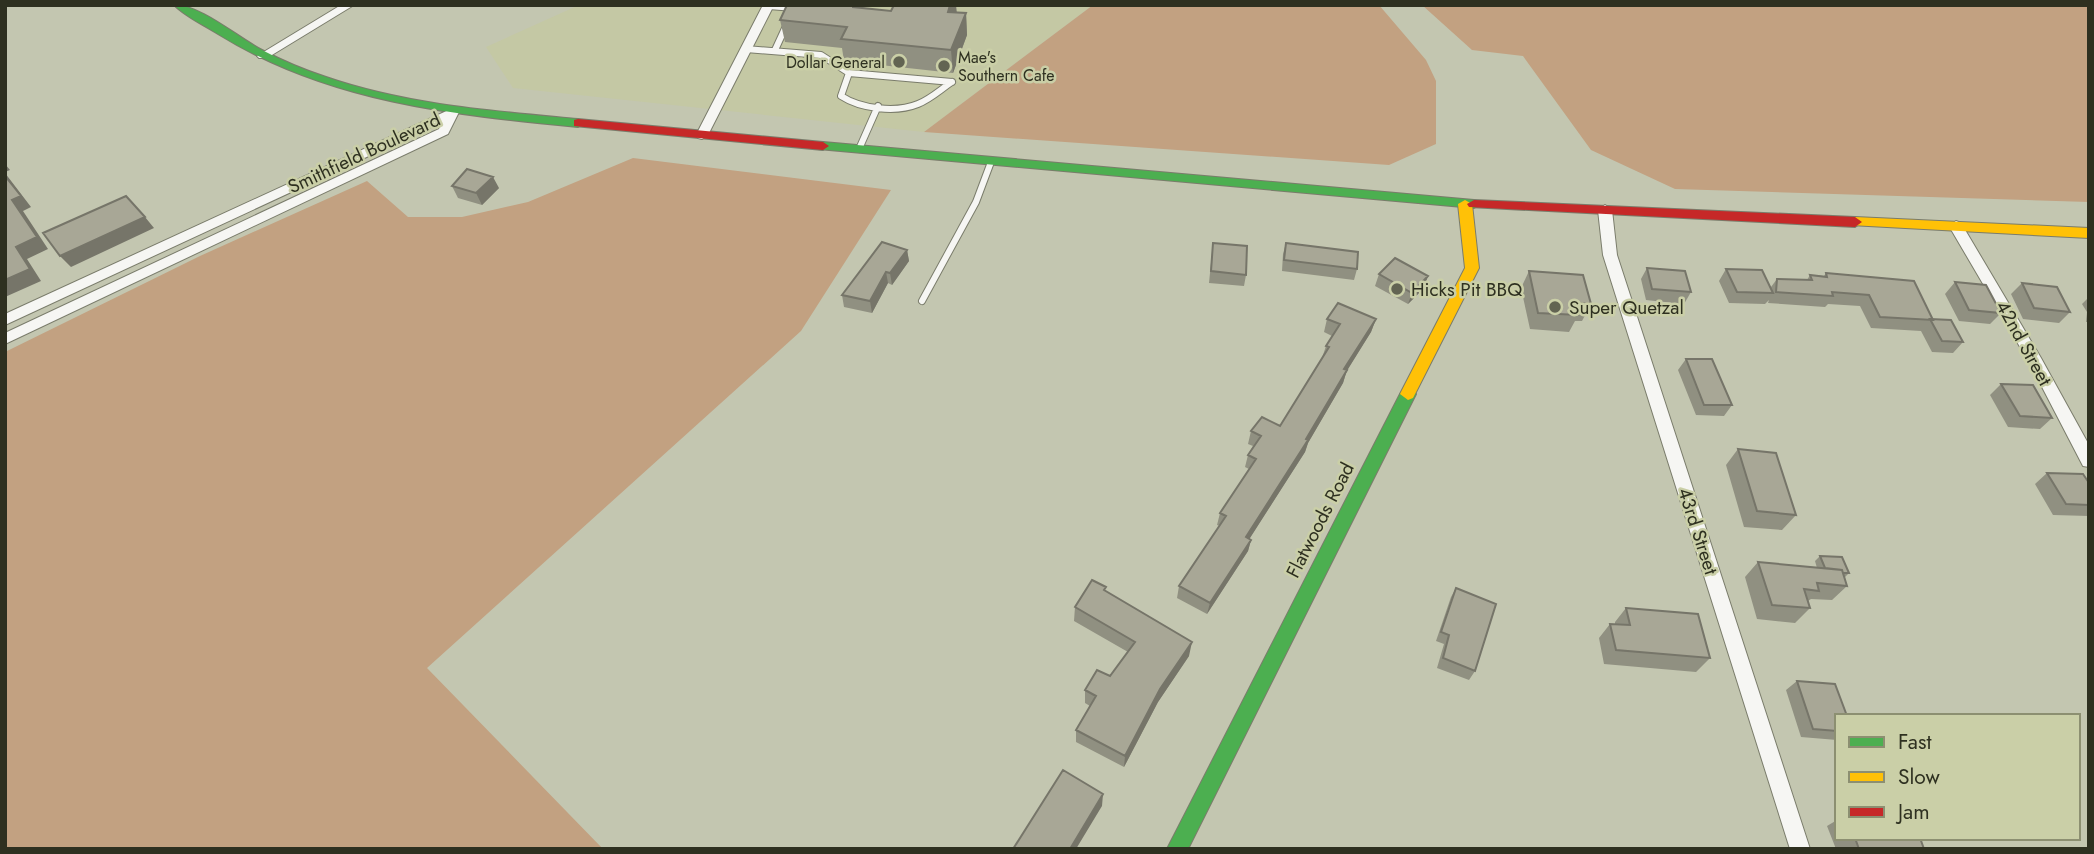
<svg xmlns="http://www.w3.org/2000/svg" width="2094" height="854" font-family="Jost,sans-serif">
  <style>
    .built { fill: #c4c8a4 }
    .forest { fill: #c2a181 }
    .lines { fill: none; stroke-linecap: round; stroke-linejoin: round }
    .lane-casing { stroke: #7a7c6b; stroke-width: 8 }
    .street-casing { stroke: #7a7c6b; stroke-width: 2 }
    .fast-casing { stroke: #7a7c6b; stroke-width: 2 }
    .slow-casing { stroke: #7a7c6b; stroke-width: 2 }
    .jam-casing { stroke: #7a7c6b; stroke-width: 2 }
    .lane { stroke: #f6f6f3; stroke-width: 6 }
    .street { fill: #f6f6f3; fill-rule: evenodd }
    .fast { fill: #4caf50; fill-rule: evenodd }
    .slow { fill: #ffc107; fill-rule: evenodd }
    .jam { fill: #c62828; fill-rule: evenodd }
    .wall { fill: #909081 }
    .shaded-wall { fill: #767569 }
    .building { fill: #a8a796; stroke: #767569; stroke-width: 2 }
    .poi-dot { fill: #626452; stroke: #cacfa7; stroke-width: 2.5 }
    .labels { text-anchor: middle; dominant-baseline: central; stroke-width: 5; stroke-linejoin: round; paint-order: stroke }
    .far-poi-label { font-size: 16px; fill: #2e3020; stroke: #cacfa7; text-anchor: start }
    .street-label { font-size: 19px; fill: #2e3020; stroke: #cacfa7 }
    .poi-label { font-size: 19px; fill: #2e3020; stroke: #cacfa7; text-anchor: start }
  </style>
  <rect width="100%" height="100%" fill="#c3c6b0"/>
  <path class="built" d="M579,5H1093L924,132L513,88L486,47Z"/>
  <path class="forest" d="M1093,5H1379L1426,60L1436,81V144L1389,165L924,132Z
    M1422,5H2089V202L1675,189L1591,150L1523,56L1472,50Z
    M633,158L891,190L801,331L427,668L603,849H5V352L200,256L367,181L408,217H462L528,202Z"/>
  <g class="lines">
    <g class="lane-casing">
      <path id="lane" d="M769,6L794,8
        M746,49L821,55L849,73L952,82
        M775,50L787,24
        M849,73L841,96C861,109 896,113 918,104C931,99 941,89 952,82
        M859,149L878,106
        M922,301L976,202L991,162"/>
    </g>
    <g class="street-casing">
      <path id="street" d="M341,5H354L267,58H259L257,56Z
        M763,5H774L708,135L702,139L698,138L696,135Z
        M453,108L459,112L448,134L5,344V333L439,129L442,122L5,325V314Z
        M1605,205L1612,210L1617,255L1810,849H1790L1603,255L1598,210Z
        M1956,221L1961,223L2041,358L2089,445V467L2083,466L2030,364L1949,226Z"/>
    </g>
    <g class="fast-casing">
      <path id="fast" d="M174,5C201,5 237,37 262,50C283,61 304,70 326,77C407,105 493,111 578,119L584,123L578,127C453,115 328,102 218,34C204,25 186,17 174,5Z
        M823,142L1474,200L1481,204L1474,208L818,149L817,146Z
        M1408,388L1416,394L1188,849H1167L1400,394Z"/>
    </g>
    <g class="slow-casing">
      <path id="slow" d="M1465,200L1472,204L1479,268L1413,398L1408,400L1400,394L1465,268L1458,204Z
        M1855,217L2089,228V238L1850,225L1848,222L1850,219Z"/>
    </g>
    <g class="jam-casing">
      <path id="jam" d="M578,119L823,142L829,146L823,150L574,126V120Z
        M1474,200L1855,217L1862,222L1855,227L1469,207L1467,204Z"/>
    </g>
    <use href="#lane" class="lane"/>
    <use href="#street" class="street"/>
    <use href="#fast" class="fast"/>
    <use href="#slow" class="slow"/>
    <use href="#jam" class="jam"/>
  </g>
  <path class="wall" d="M787,5H858V7L891,11L966,13L967,35L953,73L844,61L842,48L785,42L780,20Z
    M452,186L499,188L482,205L458,198Z
    M1213,243L1246,275L1244,286L1209,283Z
    M1286,243L1357,269L1354,280L1282,271L1283,254Z
    M907,250L909,261L892,285L888,283L872,313L844,307L842,295Z
    M1647,268L1691,292L1684,304L1646,300L1641,279Z
    M1726,269L1771,287L1777,279L1807,280L1810,275L1824,276L1826,273L1933,320L1963,342L1953,353L1932,352L1921,331L1871,328L1860,306L1828,304L1825,307L1768,303L1769,300L1765,304L1729,303L1719,281Z
    M1529,271L1591,304L1582,321H1575L1569,332L1530,329L1521,288Z
    M1379,274L1424,288L1408,304L1375,286Z
    M1955,282L2001,313L1990,324L1959,321L1945,294Z
    M2022,283L2070,312L2059,323L2023,319L2011,294Z
    M2089,297V322H2086L2087,312L2082,304Z
    M1327,319H1376L1371,332L1347,370L1343,383L1308,443L1305,452L1249,539L1251,540L1248,551L1207,614L1177,598L1179,586L1220,526L1217,525L1220,513L1249,469L1245,467L1248,455L1253,446L1248,444L1251,431L1280,426L1322,358L1326,346L1332,336L1324,332Z
    M1686,359L1732,405L1724,416L1696,415L1678,370Z
    M2001,384L2052,418L2040,429L2008,427L1990,395Z
    M1738,449L1796,515L1782,530L1744,527L1726,465Z
    M2047,473L2089,483V516L2053,515L2035,484Z
    M1820,556L1849,573L1844,578L1847,586L1832,600L1811,599L1808,601L1810,608L1795,623L1757,619L1745,577L1758,562L1817,568L1815,561Z
    M1456,588L1475,671L1469,680L1437,668L1444,644L1436,641L1451,597Z
    M1106,592L1189,656L1158,702L1124,767L1076,742V730L1090,706L1085,703V690L1110,676L1128,652L1074,621L1075,607Z
    M1626,608L1710,658L1696,672L1604,664L1599,638L1610,624H1615V622Z
    M1797,681L1837,716V740L1801,737L1786,690Z
    M1837,820V838H1920L1924,849H1836L1827,826Z"/>
  <path class="shaded-wall" d="M950,5H956L957,14L948,12Z
    M966,13L967,35L953,73L951,50Z
    M5,164L10,170L5,172Z
    M5,173L31,207L23,211L48,249L27,259L41,281L5,297V280L16,247L12,200Z
    M493,177L499,188L482,205L476,193Z
    M145,217L154,228L71,267L60,256Z
    M907,250L909,261L892,285L890,273Z
    M886,272L888,283L872,313L870,301Z
    M1428,276L1424,288L1408,304L1412,293Z
    M1376,319L1371,332L1340,382L1344,369Z
    M1347,370L1343,383L1308,443L1305,452L1243,549L1246,537Z
    M1251,540L1248,551L1207,614L1210,603Z
    M1192,642L1189,656L1158,702L1124,767L1125,756L1160,689Z
    M1103,794L1102,806L1076,849H1070Z"/>
  <path class="building" d="M787,5H853V7L891,11L894,5H950L948,12L966,13L951,50L841,39L847,27L780,20Z
    M467,169L493,177L476,193L452,186Z
    M5,176L21,196L12,200L37,237L16,247L30,269L5,280Z
    M126,196L145,217L60,256L43,233Z
    M882,242L907,250L890,273L886,272L870,301L842,295Z
    M1213,243L1247,246L1246,275L1211,271Z
    M1286,243L1358,252L1357,269L1284,260Z
    M1395,258L1428,276L1412,293L1379,274Z
    M1647,268L1685,271L1691,292L1652,289Z
    M1726,269L1762,270L1773,293L1737,292Z
    M1529,271L1583,275L1591,304L1575,303L1578,315L1538,313Z
    M1826,273L1914,281L1933,320L1880,317L1869,295L1832,292L1833,296L1776,292L1777,279L1812,280L1810,275L1827,277Z
    M1955,282L1986,285L2001,313L1969,310Z
    M2022,283L2057,287L2070,312L2034,308Z
    M1338,303L1376,319L1344,369L1347,370L1306,439L1308,440L1246,537L1251,540L1210,603L1179,586L1226,516L1220,513L1256,459L1248,455L1261,436L1251,431L1262,417L1280,426L1329,347L1326,346L1340,324L1327,319Z
    M1930,319L1951,320L1963,342L1942,341Z
    M1686,359H1712L1732,405H1704Z
    M2001,384L2033,385L2052,418L2020,416Z
    M1738,449L1776,453L1796,515L1757,511Z
    M2047,473L2083,474L2089,483V505L2066,504Z
    M1820,556L1842,557L1849,573H1843L1842,570L1825,568Z
    M1758,562L1842,570L1847,586L1817,583L1819,591L1804,589L1810,608L1772,605Z
    M1092,580L1106,587L1104,590L1192,642L1160,689L1125,756L1076,730L1096,696L1085,690L1097,670L1110,676L1135,642L1075,607Z
    M1456,588L1496,604L1475,671L1443,658L1449,635L1441,632Z
    M1626,608L1698,614L1710,658L1616,650L1610,624L1630,625Z
    M1797,681L1835,684L1847,716H1837V731L1813,729Z
    M1063,770L1103,794L1070,849H1013Z
    M1855,838H1920L1924,849H1859Z"/>
  <g class="poi-dot">
    <circle cx="899" cy="62" r="7"/>
    <circle cx="944" cy="66" r="7"/>
    <circle cx="1397" cy="289" r="7"/>
    <circle cx="1555" cy="307" r="7"/>
  </g>
  <g class="labels">
    <g class="far-poi-label">
      <text x="958" y="57">Mae's<tspan x="958" dy="18">Southern Cafe</tspan></text>
      <text x="885" y="62" text-anchor="end">Dollar General</text>
    </g>
    <g class="street-label">
      <text transform="translate(364 153) rotate(-25)">Smithfield Boulevard</text>
      <text transform="translate(2024 343) rotate(61)">42nd Street</text>
      <text transform="translate(1320 520) rotate(-63)">Flatwoods Road</text>
      <text transform="translate(1698 531) rotate(72)">43rd Street</text>
    </g>
    <g class="poi-label">
      <text x="1411" y="289">Hicks Pit BBQ</text>
      <text x="1569" y="307">Super Quetzal</text>
    </g>
  </g>
  <rect width="2094" height="854" fill="none" stroke="#2e3020" stroke-width="14"/>
  <rect x="1835" y="714" width="245" height="126" fill="#cacfa7" stroke="#8c8f71" stroke-width="2"/>
  <rect x="1849" y="737" width="35" height="10" fill="#4caf50" stroke="#8c8f71" stroke-width="2"/>
  <text x="1898" y="749" font-size="21" fill="#2e3020">Fast</text>
  <rect x="1849" y="772" width="35" height="10" fill="#ffc107" stroke="#8c8f71" stroke-width="2"/>
  <text x="1898" y="784" font-size="21" fill="#2e3020">Slow</text>
  <rect x="1849" y="807" width="35" height="10" fill="#c62828" stroke="#8c8f71" stroke-width="2"/>
  <text x="1898" y="819" font-size="21" fill="#2e3020">Jam</text>
</svg>
